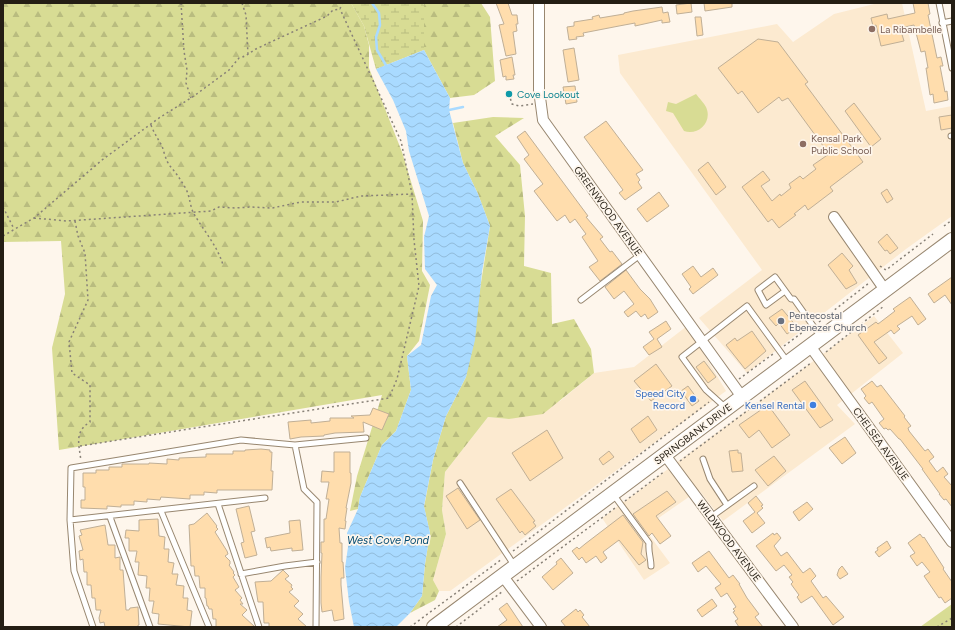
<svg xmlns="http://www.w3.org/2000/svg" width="955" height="630" font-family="Figtree,sans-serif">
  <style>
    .built { fill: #fcead0 }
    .green { fill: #d8dc94 }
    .forest { fill: url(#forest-firs) }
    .wetland { fill: url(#wetland-marsh) }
    .water { fill: url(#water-waves) }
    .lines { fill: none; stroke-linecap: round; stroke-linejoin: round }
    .stream { stroke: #a9daff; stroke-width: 2.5 }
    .building { fill: #ffddad; stroke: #c0af96 }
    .service-casing { stroke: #988770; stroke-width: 7 }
    .minor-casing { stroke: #988770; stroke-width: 12 }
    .secondary-casing { stroke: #988770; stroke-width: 16 }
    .path { stroke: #888177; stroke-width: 1.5; stroke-dasharray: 2 3; stroke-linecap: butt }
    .service { stroke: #fff; stroke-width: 5 }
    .minor { stroke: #fff; stroke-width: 10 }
    .secondary { stroke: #fff; stroke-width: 14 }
    .education-dot { fill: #8d6e63; stroke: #fef6ec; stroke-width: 1.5 }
    .culture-dot { fill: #0f9aa8; stroke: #fef6ec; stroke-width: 1.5 }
    .worship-dot { fill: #6b7280; stroke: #fef6ec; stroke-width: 1.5 }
    .shop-dot { fill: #3f7fe0; stroke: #fef6ec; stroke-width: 1.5 }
    .labels { text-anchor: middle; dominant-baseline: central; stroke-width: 3.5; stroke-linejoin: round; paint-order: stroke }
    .education-label { font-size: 10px; fill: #785e54; stroke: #fef6ec; text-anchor: start }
    .culture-label { font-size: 10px; fill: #0d838f; stroke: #fef6ec; text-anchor: start }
    .street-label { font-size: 10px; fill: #241e14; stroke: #fef6ec }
    .worship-label { font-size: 10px; fill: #5b616d; stroke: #fef6ec; text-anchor: start }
    .shop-label { font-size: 10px; fill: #366cbe; stroke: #fef6ec; text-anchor: end }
    .water-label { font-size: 11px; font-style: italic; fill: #054c73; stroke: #fef6ec }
  </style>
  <defs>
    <pattern id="forest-firs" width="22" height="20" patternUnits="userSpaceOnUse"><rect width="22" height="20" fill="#d8dc94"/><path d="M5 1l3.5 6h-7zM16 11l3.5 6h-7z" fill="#b9bc7f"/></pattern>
    <pattern id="wetland-marsh" width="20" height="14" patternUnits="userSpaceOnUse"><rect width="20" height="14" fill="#d8dc94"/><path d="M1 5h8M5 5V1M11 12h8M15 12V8" fill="none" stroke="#b9bc7f"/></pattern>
    <pattern id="water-waves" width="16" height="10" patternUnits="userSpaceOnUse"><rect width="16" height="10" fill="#a9daff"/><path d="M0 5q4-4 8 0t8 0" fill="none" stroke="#91bbda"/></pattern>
  </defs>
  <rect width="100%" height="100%" fill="#fef6ec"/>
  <path class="built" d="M878,3H902L926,111L952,106V216L906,249L747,373L699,318L762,270L620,73L618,55L777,24L793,42L834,14Z
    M874,316L903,353L837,405L855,424L723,521L699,490L644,528L670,563L644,580L602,518Z
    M687,326L726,391L450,591H439L433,580L446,534L442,510L445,472L488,417L509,419L560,401L594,373L634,367Z"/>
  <path class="green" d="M696,94C699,98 704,103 706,107C713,122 698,136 684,131L673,113L666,111L668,102L676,104Z
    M952,604V627H920Z"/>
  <path class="forest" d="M3,3H351L364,26L369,45V68L402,152L423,221L422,271L430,285L419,341L407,356L411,390L396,431L382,445L360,497L358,509L350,511L357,476L382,395L59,450L52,348L65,294L61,241L3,242Z
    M422,3H481L490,17L495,81L474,95L450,98L424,50V5Z
    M493,117L524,118L495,136L520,165L525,216L524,266L551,273L552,324L574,319L591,349L594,373L543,414L509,419L488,417L445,472L442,510L446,534L433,580L439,591L435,600L410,613L422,596L425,564L430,533L424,507L433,460L446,416L466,377L490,226L478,194L463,163L453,123Z"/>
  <path class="wetland" d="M351,3H422L424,5V50L376,69L364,26Z"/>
  <path class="water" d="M424,50L450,98L449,110L463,163L478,194L490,226L482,272L475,340L466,377L446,416L433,460L424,506L430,533L425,564L422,596L410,613L396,627H354L349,602L345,568L348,547L347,533L358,509L360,497L382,445L396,431L411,390L407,356L421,345L431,296L437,285L425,269L424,237L429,216L409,151L406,131L393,100L376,69Z"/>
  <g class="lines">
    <path class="stream" d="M372,3L379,13L380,25L376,37L377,50L387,67
      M449,110L463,107"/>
  </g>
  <path class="building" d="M496,3H508L512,15H517L518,24H516L517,31L513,32L516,54L506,56L499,25L504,24Z
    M691,3L692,12L677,14L676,5Z
    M704,3H732V7L705,11Z
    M913,3H928L930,14L928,15L937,58L941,57L943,66H940L945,92L947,91L948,100L934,103L933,94L930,95L926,68H928L925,51L921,52L914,25L900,28L904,41L881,46L876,25L873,26L871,18L887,14L888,19L915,13Z
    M662,7L663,13L668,12L670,22L662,23V20L635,26V23L619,26L583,33L584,36L576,37L577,39L569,40L567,27L574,26V22L593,19L592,17L599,15L600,18L624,14V13L633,11Z
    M695,17H701L703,35L697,36Z
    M758,39L778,42L808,82L805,84L863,162L830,187L833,191L808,210L805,205L794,214L796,215L779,228L772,219L768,222L742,187L763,171L770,180L761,186L772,201L780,194L781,196L791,188L789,184L800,176L803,179L816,169L813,165L829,154L788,98L782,101L779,97L758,113L742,91L738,94L718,68Z
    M574,48L579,80L568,82L563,50Z
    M512,57L515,75H513L514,79L506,80V76L503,77L500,60Z
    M575,86L577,102L566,104L563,87Z
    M854,103L881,139L871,147L845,111Z
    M952,115V128L941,130L939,117Z
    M606,121L643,170L636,174L640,180L638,182L642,188L625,200L619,193L623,190L584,137Z
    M525,131L588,216L586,217L603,237L600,239L610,252L612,251L622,264L600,281L589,267L598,261L582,237L586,234L575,219L570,223L565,215L557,221L534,191L543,184L524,159L529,155L517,137Z
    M708,162L726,187L716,195L698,170Z
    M887,189L893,199L887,203L881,193Z
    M659,192L669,206L647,222L637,209Z
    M887,234L898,248L890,254L887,250L885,251L878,242Z
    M842,253L853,266L849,270L857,283L846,289L828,265Z
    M693,266L701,277L713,268L718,275L693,294L689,289L691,287L682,274Z
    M626,270L640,289L650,299L658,312L648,319L645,314L641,317L636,311L628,317L624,312L634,304L624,291L614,299L605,287Z
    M952,277V305L945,295L934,303L928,294Z
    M910,297L926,319L918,325L912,316L897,326L900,329L894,334L891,330L874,342L887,358L879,364L858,335L876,322L878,324L895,311L893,309Z
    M782,309L797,327L787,334L779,323L776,326L769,318Z
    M666,321L671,329L657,339L662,347L649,355L643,347L654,339L649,332Z
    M752,331L766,351L745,369L726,345L735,338L737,341Z
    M704,361L716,377L708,383L696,367Z
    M656,364L672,386L651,401L634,381Z
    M805,381L833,420L820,428L792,390Z
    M872,381L877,387L881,385L905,416L904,417L911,426L908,428L909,431L925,451L928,449L934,457L929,461L937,472L943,467L948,474L944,477L952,486V507L946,499L944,500L939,494H940L922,469H923L900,439H899L890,429L888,430L886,428L884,429L879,423L884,419L872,402L869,404L864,398L866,396L861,389Z
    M688,386L699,401L692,406L681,391Z
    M768,405L790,435L772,448L759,430L749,438L739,425Z
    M373,408L389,414L382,430L363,422L364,432L335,433L324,435V436L301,437L290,439L288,422L311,420V423L330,421V418H354L351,416L370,415Z
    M648,416L657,430L640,443L631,429Z
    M547,430L563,458L530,481L512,453Z
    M845,437L856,453L842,464L829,448Z
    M261,449L270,450V452H272L271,471H273L272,490H217V493L204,492V495H190V499L161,497L160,500L147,499V502L134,501V505H121V507L107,506V509L81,508V500H85V487H83V473H96V470H109V467H122V464H149V463L167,464V459L179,460V458L206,457V454H233V451H245V450Z
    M738,450V453H741L743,471L732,472L729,451Z
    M609,451L614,457L603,465L599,459Z
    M334,452H350V473H351V483L346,508H347L345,521H346L345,529L339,528L340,543H342V562H343L344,578H341V585L344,619L334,621L332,610L322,612L321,603V577L322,553H321V542H324V519H326L329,499H326L329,482H321L322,471L334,472Z
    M774,456L786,471L768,486L755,470Z
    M458,488L480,520L467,529L446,496Z
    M511,489L535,521L533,522L536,526L525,535L522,531L520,533L496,499Z
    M667,491L676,502L656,516L671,536L660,544L652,533L649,536L633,514Z
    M756,496L763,505L761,506L763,508L757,513L765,523L752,533L743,521L755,512L748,503Z
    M807,502L813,509L799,521L793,512Z
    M249,506L255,531L251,532L257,555L245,558L241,543L244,542L236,509Z
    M207,513L217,526L216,527L218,529L215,532L227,551L228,554L225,556L230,561V564L229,565L234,572L233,573L235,575L233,577L239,587L235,590L242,598L240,600L243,604H240L247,610L242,615L255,627H216V619H213L212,609H209L208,606H207L206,598H205V588H200L199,576H195L194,566H191L189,525L194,524Z
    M623,515L643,542L641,554L646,560L639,565L619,540L603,552L607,558L601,563L596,556L586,563L582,557L579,560L572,551L577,547L579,549L585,544Z
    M158,519L159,536L165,537L164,549H169L168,562L174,563L172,574H178L176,585L184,586L183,598H188L187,610L192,611L190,627L158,624L159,614L152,613L154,601H149L150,588H146L147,576L138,575L139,562H135L137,551H129V538H125L126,530L139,531V520Z
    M300,520L303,550L292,551V548L271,551L270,547L267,548L265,538L290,533L289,521Z
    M105,525L108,545H115V558L120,557V570H123L126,610H129L130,608L138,607L139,625H138V627H105L104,622L100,623L99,618L101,610H96L95,598H92L91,585H87V572H84L83,559L80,560L79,551L83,550L79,536L82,535L80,530Z
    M773,533L774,535L777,533L781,538L774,546L781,556L787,552L803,573L810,568L816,576L811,581L823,598L826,596L844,617L833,625L812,596L801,603L797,597L799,595L791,584L793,582L789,577L792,575L784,565L776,571L756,546Z
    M920,534L923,538L924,537L944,568L943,569L952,582V598L945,603L941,597L939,598L924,576L930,572L922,562L917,566L910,556L915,553L908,543Z
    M887,541L891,548L879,557L875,552L878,550L877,548Z
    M709,551L729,578L733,575L740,584H739L747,598L759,614L755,617L763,627H739L735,621L738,619L733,612L735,611L733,609L736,607L727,593L721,597L715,588L721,584L706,566L698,572L692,563Z
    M561,558L573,573L553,590L542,577L557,564L556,562Z
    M842,566L848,574L840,579L837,575L839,569Z
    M283,570L289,576L285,579L292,585L291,587L293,589L289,592L299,601L294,606L303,614L298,619L307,627H269V623H264L263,602H258L255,582L271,581Z
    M712,599L717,606L702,617L697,610Z
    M507,603L523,627H497L507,620L499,609Z
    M576,609L578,612L580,610L584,615L582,617L590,627H566L561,621Z"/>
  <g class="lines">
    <g class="service-casing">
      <path id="service" d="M939,3L952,68
        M942,23L952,21
        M951,136H952
        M785,291L766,305L758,290L775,277L791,299H794L821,337
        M581,300L640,255
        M726,408L706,390L682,357L747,306L787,361
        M295,445L304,489L317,502L316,627
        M703,459L710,479L727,505
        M460,483L514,565
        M613,494L649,543C648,552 651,558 651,566
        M265,498L70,520L71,468L241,440L295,445L366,438
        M218,504L259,627
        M161,511L209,627
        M110,517L150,627
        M711,517L754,486
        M70,520L74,571L93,627
        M241,574L285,566L317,562"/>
    </g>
    <g class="minor-casing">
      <path id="minor" d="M539,3V90L543,120L742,397
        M834,217L885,290
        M810,346L952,542
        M665,455L793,627
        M502,575L541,627"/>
    </g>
    <g class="secondary-casing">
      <path id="secondary" d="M434,627L952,240"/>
    </g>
    <path class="path" d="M181,3L184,51L187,70L186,83L191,98
      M242,3L246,15L248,55
      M509,94L512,104L519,106L533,104
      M151,125C154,133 158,139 162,146C164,152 166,161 170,166C176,173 181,180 186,189C190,197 190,207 194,214C204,231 218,247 223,265
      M3,207L14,229
      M34,218L67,221L211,211L219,207L235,208L251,207L272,208L301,202H336L361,196L412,194L401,141L340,9
      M75,221L78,236L85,253L88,300L69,342L72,373L90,385V422C74,432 79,444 81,461
      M944,226L952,220
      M3,236L34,218L102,160L159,118L194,96L229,70L239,58C248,56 251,51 258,48C281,37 304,27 327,16L333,10L340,9L342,3
      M880,266L886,270L933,234
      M819,322L869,283
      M784,346L807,329
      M826,352L884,306
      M739,379L773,354
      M80,446L389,398L397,379L419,286L414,240L412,194
      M680,461L811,363
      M625,501L665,471
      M513,551L709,402
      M517,581L615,508
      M410,627L502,559
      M456,627L503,591
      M937,627L952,618"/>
    <use href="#service" class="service"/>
    <use href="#minor" class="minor"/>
    <use href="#secondary" class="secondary"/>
  </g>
  <g class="education-dot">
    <circle cx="872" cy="29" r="4"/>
    <circle cx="803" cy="144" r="4"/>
  </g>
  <circle class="culture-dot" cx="509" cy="94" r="4"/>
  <circle class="worship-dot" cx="781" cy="321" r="4"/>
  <g class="shop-dot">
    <circle cx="693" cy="399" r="4"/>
    <circle cx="813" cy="405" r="4"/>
  </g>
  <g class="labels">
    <g class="education-label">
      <text x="880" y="29">La Ribambelle</text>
      <text x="811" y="138">Kensal Park<tspan x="811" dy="12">Public School</tspan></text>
    </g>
    <g class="culture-label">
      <text x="517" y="94">Cove Lookout</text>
    </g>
    <g class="street-label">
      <text transform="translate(608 211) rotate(54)">GREENWOOD AVENUE</text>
      <text transform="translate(693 434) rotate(-37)">SPRINGBANK DRIVE</text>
      <text transform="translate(881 444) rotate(54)">CHELSEA AVENUE</text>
      <text transform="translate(729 541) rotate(53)">WILDWOOD AVENUE</text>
    </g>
    <g class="worship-label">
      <text x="789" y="315">Pentecostal<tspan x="789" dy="12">Ebenezer Church</tspan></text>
    </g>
    <g class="shop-label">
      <text x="685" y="393">Speed City<tspan x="685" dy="12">Record</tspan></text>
      <text x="805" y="405">Kensel Rental</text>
    </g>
    <g class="water-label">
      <text x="388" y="540">West Cove Pond</text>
    </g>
  </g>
  <rect width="955" height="630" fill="none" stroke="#241e14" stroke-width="8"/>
</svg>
